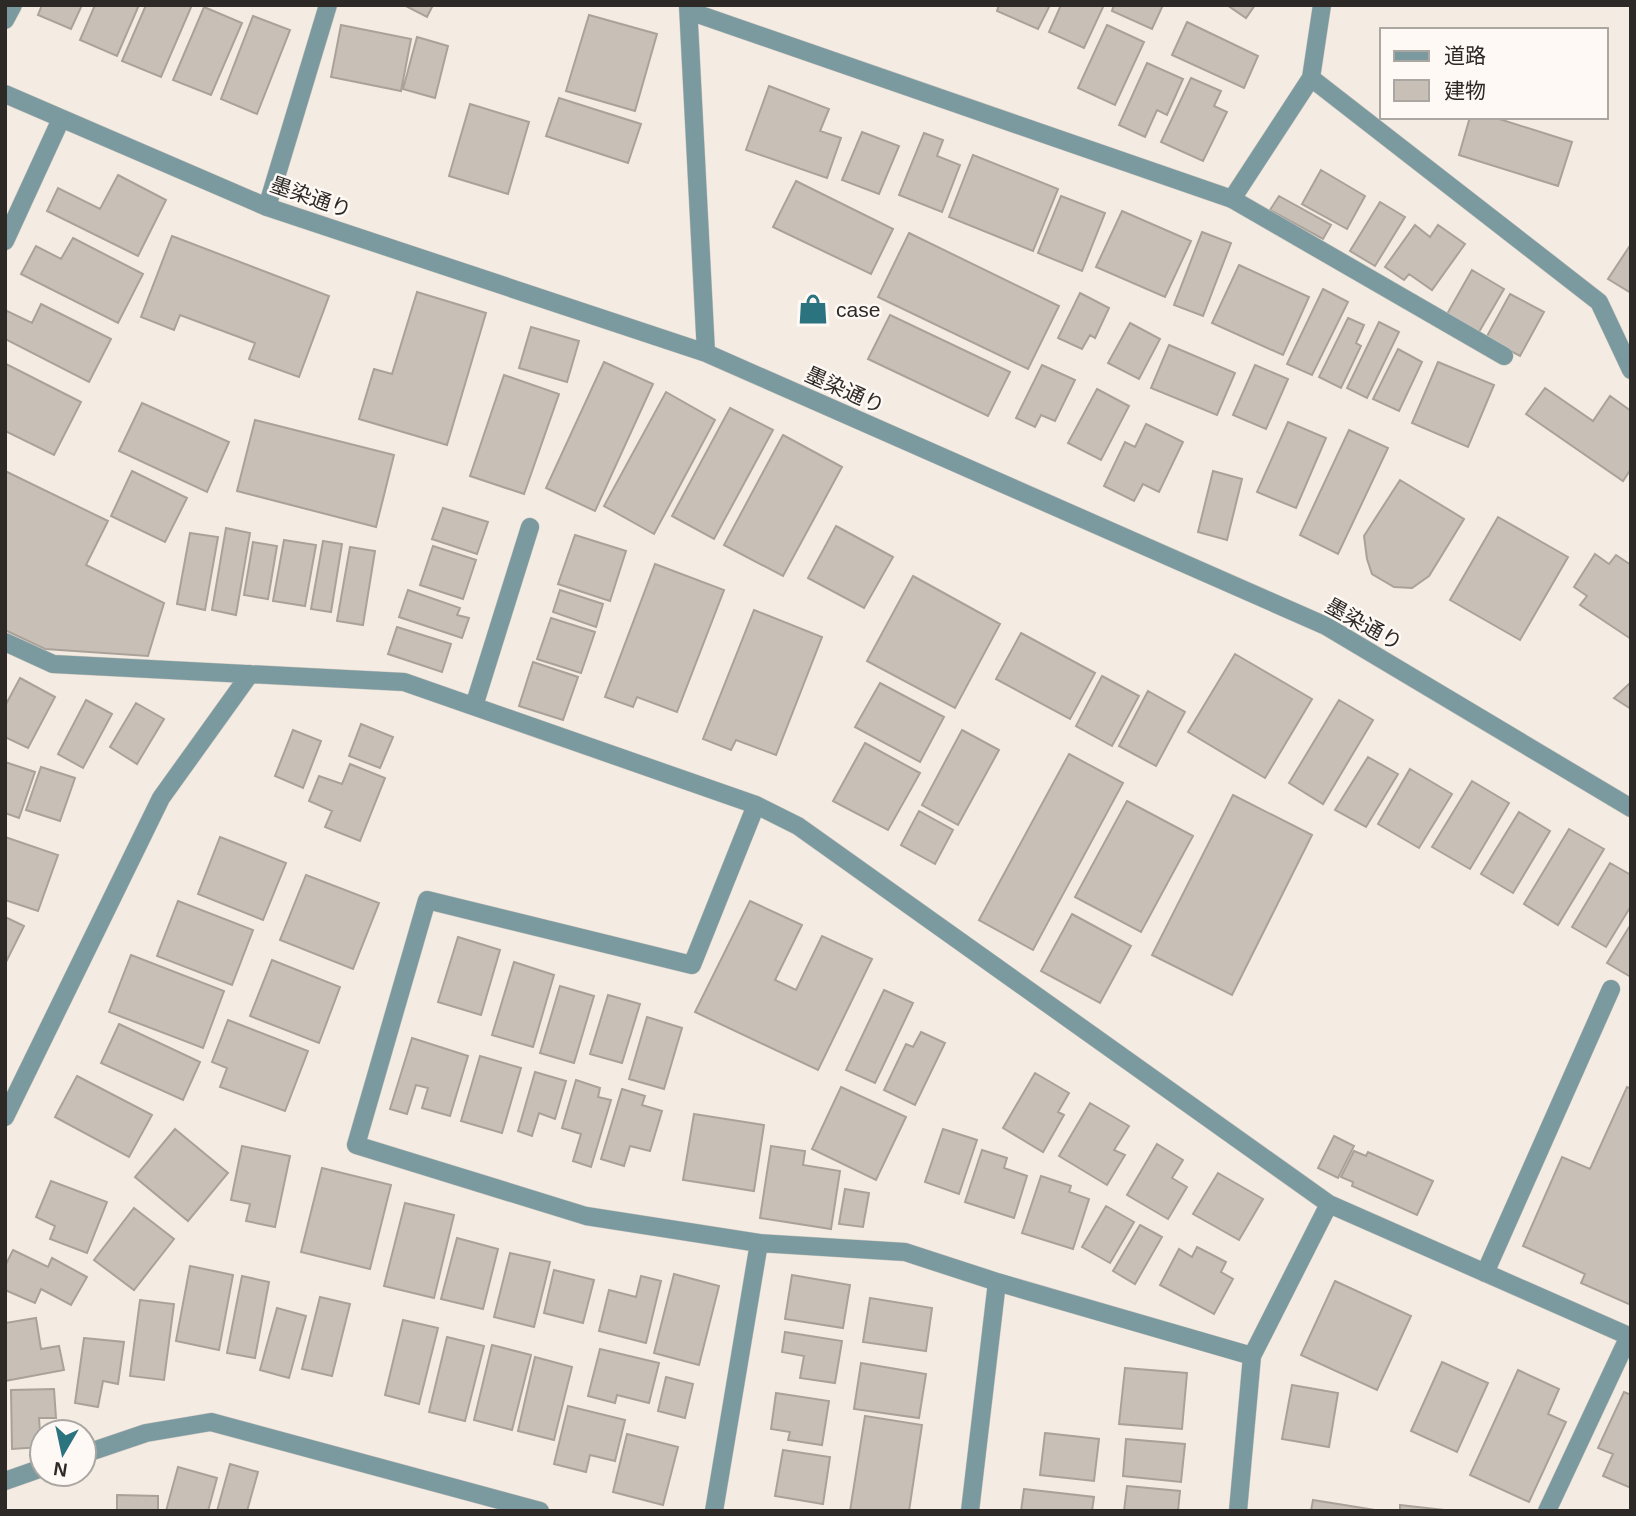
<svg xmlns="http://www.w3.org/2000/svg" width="1636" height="1516" font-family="Arial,'Noto Sans JP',sans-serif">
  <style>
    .building { fill: #c8c0b7; stroke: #aaa299; stroke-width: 2 }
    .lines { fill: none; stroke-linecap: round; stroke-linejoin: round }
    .lane-casing { stroke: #d0c8c0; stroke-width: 19 }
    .street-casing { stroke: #d0c8c0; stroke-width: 19 }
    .lane { stroke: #7b9aa0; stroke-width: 18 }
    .street { stroke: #7b9aa0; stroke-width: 18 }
    .labels { text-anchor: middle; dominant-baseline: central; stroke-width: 5; stroke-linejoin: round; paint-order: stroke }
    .street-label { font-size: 21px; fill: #2c2926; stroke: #fef9f4 }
    .poi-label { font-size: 21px; fill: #2c2926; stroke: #fef9f4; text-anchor: start }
  </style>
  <rect width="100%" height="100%" fill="#f4ebe2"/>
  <path class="building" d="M42,5H82L71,29L38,15Z
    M95,5H139L117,56L80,40Z
    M146,5H192L161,77L122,61Z
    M404,5H433L427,17Z
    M999,5H1050L1038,29L997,11Z
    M1061,5H1104L1084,48L1049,32Z
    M1114,5H1163L1152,29L1112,11Z
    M1227,5H1255L1246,18Z
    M204,7L242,23L211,95L173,80Z
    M589,15L657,34L635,111L566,91Z
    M253,16L290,30L257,114L221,99Z
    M1187,22L1258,56L1244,88L1172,55Z
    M341,25L411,39L401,91L331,77Z
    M1107,25L1144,42L1115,105L1078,88Z
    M417,37L448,46L435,98L403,89Z
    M1147,63L1183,79L1167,115L1157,110L1145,137L1119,125Z
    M1191,78L1221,91L1214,106L1227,112L1203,161L1161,142Z
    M769,86L829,109L820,131L841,138L827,178L746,150Z
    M559,98L641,124L628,163L546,136Z
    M470,104L529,122L508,194L449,176Z
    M1470,117H1493L1572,142L1558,186L1459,155Z
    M862,132L899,146L879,194L842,180Z
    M924,133L943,140L937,156L960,165L942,212L899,195Z
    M973,155L1058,189L1033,251L949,217Z
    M1321,170L1365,196L1347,229L1302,204Z
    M118,175L166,200L138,256L47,211L58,188L100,209Z
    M796,181L893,229L871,274L773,227Z
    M1061,196L1105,213L1082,271L1038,253Z
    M1279,196L1331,225L1323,239L1270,210Z
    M1380,202L1405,217L1375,266L1350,251Z
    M1122,211L1191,241L1165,297L1096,267Z
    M1415,225L1430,237L1438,225L1465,244L1432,290L1409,274L1404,280L1385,267Z
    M1202,232L1231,243L1203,316L1174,305Z
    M909,233L1059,306L1028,369L878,297Z
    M172,236L329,296L299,377L249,359L255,343L180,315L174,330L141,317Z
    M73,238L143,274L118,323L21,274L36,246L61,259Z
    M1631,244V293L1608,279Z
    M1239,265L1309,297L1283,355L1212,323Z
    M1472,270L1504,289L1479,332L1447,314Z
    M1323,289L1348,302L1312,375L1287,364Z
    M417,292L486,313L447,445L359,419L374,369L392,374Z
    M1080,293L1109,308L1095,338L1090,335L1082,349L1058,338Z
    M1510,294L1544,312L1520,356L1486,338Z
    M41,304L111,339L89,382L5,339V310L32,323Z
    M890,315L1010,372L988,416L868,359Z
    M1348,318L1364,325L1356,343L1361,346L1341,388L1319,377Z
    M1379,322L1399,332L1367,398L1347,388Z
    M1130,323L1160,339L1139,379L1108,363Z
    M531,327L579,341L567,382L519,368Z
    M1169,345L1235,373L1217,415L1151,388Z
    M1398,349L1422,362L1399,411L1373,399Z
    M604,362L653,384L595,511L546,488Z
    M1438,362L1494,385L1468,447L1412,423Z
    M6,364L81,402L54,455L5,431Z
    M1042,365L1075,380L1055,421L1041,415L1035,427L1016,418Z
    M1255,365L1288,379L1266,429L1233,415Z
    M504,375L559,394L524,494L470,476Z
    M1545,388L1593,421L1610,396L1631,411V469L1623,481L1526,414Z
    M1097,389L1129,406L1101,460L1068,443Z
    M666,392L715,420L654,534L604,506Z
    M142,403L229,442L207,492L119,451Z
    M730,408L773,430L714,539L672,516Z
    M255,420L394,455L376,527L237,491Z
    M1288,422L1326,438L1296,508L1257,492Z
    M1146,424L1183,442L1159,492L1143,484L1134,501L1104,486L1125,442L1135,447Z
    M1349,430L1388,448L1338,554L1300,535Z
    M783,435L842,467L783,576L724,545Z
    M5,471L108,521L86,565L164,603L148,656L45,649L5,630Z
    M132,471L187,498L165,542L111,516Z
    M1213,471L1242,479L1227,540L1198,532Z
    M1400,480L1464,519L1429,576L1412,588L1394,587L1372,574L1367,559L1364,536Z
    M443,508L488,522L477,554L432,539Z
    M1498,517L1568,557L1520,640L1450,600Z
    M836,526L893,557L864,608L808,578Z
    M226,528L250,533L236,615L212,610Z
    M190,533L218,537L205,610L177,604Z
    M575,535L626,551L610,601L558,584Z
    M284,540L316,545L305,606L273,601Z
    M323,541L342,544L331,612L311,609Z
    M253,542L277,546L268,599L244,595Z
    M433,546L476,560L463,599L420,585Z
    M350,547L375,551L363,625L337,621Z
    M1595,554L1609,564L1616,555L1631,565V639L1580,605L1587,596L1574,587Z
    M655,564L724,590L677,712L637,697L633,707L605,697Z
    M913,576L1000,624L955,708L867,661Z
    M408,590L460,608L457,615L469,618L462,638L399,617Z
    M560,590L603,604L596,627L553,612Z
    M754,610L822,637L776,755L736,740L731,750L703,739Z
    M551,618L595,632L581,673L537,659Z
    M397,627L451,644L442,672L388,654Z
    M1021,633L1095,673L1070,719L996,679Z
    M1235,654L1312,699L1265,778L1188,732Z
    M533,662L578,677L563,720L519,706Z
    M1102,676L1139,696L1112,746L1076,726Z
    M20,678L55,697L28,748L5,737V706Z
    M1631,682V709L1614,698Z
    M880,683L944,717L920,762L855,727Z
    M1148,691L1185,712L1156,766L1119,746Z
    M86,700L112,714L83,768L58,754Z
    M1339,700L1373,720L1323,804L1289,783Z
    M136,703L164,719L137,764L110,747Z
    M361,724L393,737L380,768L349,756Z
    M293,730L321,741L303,788L275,776Z
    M962,730L999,750L958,825L922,805Z
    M865,743L920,773L888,830L833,801Z
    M1069,754L1123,783L1033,950L979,920Z
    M1368,757L1398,774L1366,827L1335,810Z
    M5,762L35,772L19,818L5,813Z
    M350,764L385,778L360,841L325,827L332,811L309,801L319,776L342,784Z
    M41,767L75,778L60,821L26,810Z
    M1410,769L1452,794L1419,848L1378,824Z
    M1472,781L1509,803L1470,869L1432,847Z
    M1233,795L1312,835L1232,995L1152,955Z
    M1127,801L1193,836L1141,932L1075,897Z
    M919,811L953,830L935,864L901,845Z
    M1519,812L1550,831L1513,893L1481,874Z
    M1569,829L1604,849L1558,925L1524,904Z
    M5,837L58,855L38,911L5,900Z
    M220,837L286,863L263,920L198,894Z
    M1610,863L1631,875V906L1606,947L1572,927Z
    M306,875L379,903L353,969L280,940Z
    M178,901L253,930L232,985L157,956Z
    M750,901L802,925L775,980L796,990L822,936L872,959L818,1070L695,1012Z
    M1072,914L1131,946L1100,1003L1041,971Z
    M5,917L24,926L5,964Z
    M1631,924V977L1607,963Z
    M458,937L500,950L481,1015L438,1002Z
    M131,955L224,991L203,1048L109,1012Z
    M272,960L340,987L319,1043L250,1016Z
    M514,962L554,975L533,1047L492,1035Z
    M560,986L594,996L574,1063L540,1053Z
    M884,990L913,1003L875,1083L846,1070Z
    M608,995L640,1004L622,1063L590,1054Z
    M647,1017L682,1028L664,1089L629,1079Z
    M228,1020L308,1051L285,1111L220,1087L227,1068L212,1062Z
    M119,1024L200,1062L183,1100L101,1063Z
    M921,1032L945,1043L915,1105L884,1090L906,1044L913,1047Z
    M412,1038L468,1056L450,1116L422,1108L428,1088L416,1085L407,1114L390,1109Z
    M480,1056L521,1068L502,1133L461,1121Z
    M535,1072L566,1081L555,1119L539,1113L532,1136L518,1131Z
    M1035,1073L1069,1093L1058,1112L1064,1115L1043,1152L1003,1128Z
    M77,1076L152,1115L129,1157L55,1117Z
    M576,1080L600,1088L598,1097L611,1100L591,1167L573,1161L581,1134L562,1128Z
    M841,1087L906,1117L876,1180L812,1149Z
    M1627,1087L1631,1089V1305L1581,1283L1585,1274L1523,1246L1562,1157L1590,1169Z
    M622,1089L645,1096L642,1105L662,1111L650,1151L630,1146L624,1166L601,1159Z
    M1090,1103L1129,1126L1114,1150L1125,1155L1107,1185L1059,1156Z
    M694,1114L764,1125L754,1191L683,1180Z
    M175,1129L228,1173L188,1221L135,1177Z
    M943,1129L977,1140L959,1194L925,1182Z
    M1334,1136L1354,1146L1338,1178L1318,1168Z
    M1157,1144L1183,1160L1172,1178L1187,1187L1168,1219L1127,1195Z
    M242,1146L290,1156L275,1227L246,1221L250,1204L231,1200Z
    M771,1146L805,1151L803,1165L840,1171L831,1229L760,1218Z
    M982,1150L1007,1158L1004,1168L1027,1176L1014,1218L965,1202Z
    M1354,1151L1366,1156L1368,1152L1433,1181L1417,1215L1352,1186L1353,1182L1341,1177Z
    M322,1168L391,1185L370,1269L301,1252Z
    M1218,1173L1263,1199L1239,1240L1193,1214Z
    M1041,1176L1071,1186L1069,1192L1089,1199L1073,1249L1022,1233Z
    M51,1181L107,1202L87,1253L50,1239L55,1226L36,1217Z
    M845,1189L869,1193L863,1227L839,1224Z
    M405,1203L454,1215L434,1298L384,1286Z
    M1106,1206L1134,1222L1110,1263L1082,1247Z
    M134,1208L174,1239L134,1290L94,1260Z
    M1140,1225L1162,1237L1135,1284L1113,1271Z
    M457,1238L498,1249L483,1309L441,1299Z
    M1197,1247L1226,1262L1221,1272L1233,1279L1214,1314L1160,1285L1179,1249L1192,1257Z
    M13,1250L48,1267L52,1258L87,1277L71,1305L41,1289L35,1303L5,1290V1266Z
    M510,1253L550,1262L534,1327L494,1317Z
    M190,1266L233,1275L219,1350L176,1341Z
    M554,1270L594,1280L583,1323L544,1313Z
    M674,1274L719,1286L699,1365L654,1353Z
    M792,1275L850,1285L843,1328L785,1319Z
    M242,1276L269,1282L255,1358L227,1353Z
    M641,1276L661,1281L646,1343L599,1331L609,1290L636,1297Z
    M1335,1281L1411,1316L1377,1390L1301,1355Z
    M320,1297L350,1304L332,1376L302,1369Z
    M870,1298L932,1308L926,1351L863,1342Z
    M140,1300L174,1304L164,1380L130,1376Z
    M277,1308L306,1316L289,1378L260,1370Z
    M36,1318L41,1349L59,1346L64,1370L5,1381V1323Z
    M403,1320L438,1328L419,1404L385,1395Z
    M785,1332L842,1341L835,1383L800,1378L804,1356L782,1352Z
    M447,1337L484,1346L465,1421L429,1412Z
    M84,1338L124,1342L118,1384L103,1381L98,1407L75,1403Z
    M492,1345L531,1355L512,1430L474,1420Z
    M600,1349L659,1363L649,1403L617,1395L615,1403L588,1396Z
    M535,1357L572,1367L554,1440L518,1431Z
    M1442,1362L1488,1383L1457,1452L1411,1431Z
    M861,1363L926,1374L919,1418L854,1409Z
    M1125,1368L1187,1373L1182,1429L1119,1424Z
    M1518,1370L1559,1389L1548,1414L1566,1422L1529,1502L1470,1475Z
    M666,1377L693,1384L685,1418L658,1411Z
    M1292,1385L1338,1393L1329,1447L1282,1439Z
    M54,1389L56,1418H39L41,1447L12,1449L11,1390Z
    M1624,1392L1631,1395V1488L1603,1476L1613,1454L1598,1448Z
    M776,1393L829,1401L822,1445L788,1440L790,1432L771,1429Z
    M568,1406L625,1420L615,1461L590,1455L586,1472L554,1464Z
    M865,1416L922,1425L909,1511H850Z
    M1045,1433L1099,1439L1094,1481L1040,1475Z
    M627,1434L678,1447L663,1505L613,1492Z
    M1126,1439L1185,1444L1181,1482L1123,1476Z
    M783,1450L830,1457L823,1504L775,1496Z
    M230,1464L258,1472L247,1511H217Z
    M178,1467L217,1478L208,1511H166Z
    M1127,1486L1180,1491L1178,1511H1124Z
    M1024,1489L1094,1497L1092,1511H1021Z
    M117,1495L158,1496V1511H117Z
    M1313,1500L1363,1508L1381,1511H1311Z
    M1400,1505L1453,1511H1400Z"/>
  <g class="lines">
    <g class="lane-casing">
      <path id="lane" d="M5,20L13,5
        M1232,199L1504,356
        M267,207L328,5"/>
    </g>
    <g class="street-casing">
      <path id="street" d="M688,5L706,353
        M689,11L1232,199L1311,78L1322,5
        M1311,78L1599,302L1631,370
        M5,94L267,207L706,353L1326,626L1631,808
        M5,241L61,119
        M5,642L53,664L404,682L756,805L798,826L1329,1204L1631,1337
        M474,706L530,527
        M756,805L692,965L427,900L356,1145L586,1216L759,1243L905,1252L997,1282L1252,1356
        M5,1117L161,798L250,674
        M1485,1273L1611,989
        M84,1454L146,1433L211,1422L540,1511
        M5,1481L42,1468
        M714,1511L759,1243
        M970,1511L997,1282
        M1238,1511L1252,1356L1329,1204
        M1547,1511L1629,1336"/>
    </g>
    <use href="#lane" class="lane"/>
    <use href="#street" class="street"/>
  </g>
  <defs>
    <g id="shop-bare" transform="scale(2.415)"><path d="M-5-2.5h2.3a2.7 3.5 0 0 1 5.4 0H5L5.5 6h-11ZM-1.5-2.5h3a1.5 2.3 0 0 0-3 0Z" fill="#2c7380" stroke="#fef9f4" stroke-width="2.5" paint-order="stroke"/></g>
  </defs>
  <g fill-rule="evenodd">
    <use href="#shop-bare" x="813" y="309"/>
  </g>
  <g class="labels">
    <g class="street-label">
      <text transform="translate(311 197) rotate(19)">墨染通り</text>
      <text transform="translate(845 390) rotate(24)">墨染通り</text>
      <text transform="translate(1364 624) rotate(29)">墨染通り</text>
    </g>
    <g class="poi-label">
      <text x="836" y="309">case</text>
    </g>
  </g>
  <rect width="1636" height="1516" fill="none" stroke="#2c2926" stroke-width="14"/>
  <rect x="1380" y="28" width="228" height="91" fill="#fef9f4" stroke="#aaa6a2" stroke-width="2"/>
  <rect x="1394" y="51" width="35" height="10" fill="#7b9aa0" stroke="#aaa6a2" stroke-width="2"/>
  <text x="1444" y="63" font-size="21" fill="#2c2926">道路</text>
  <rect x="1394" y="80" width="35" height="21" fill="#c8c0b7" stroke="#aaa6a2" stroke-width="2"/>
  <text x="1444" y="98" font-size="21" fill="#2c2926">建物</text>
  <g transform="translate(63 1453) rotate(189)"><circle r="33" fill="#fef9f4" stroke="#aaa6a2" stroke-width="2"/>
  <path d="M0-5L12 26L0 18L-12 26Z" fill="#2c7380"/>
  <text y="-10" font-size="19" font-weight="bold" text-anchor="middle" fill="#2c2926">N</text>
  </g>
</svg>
